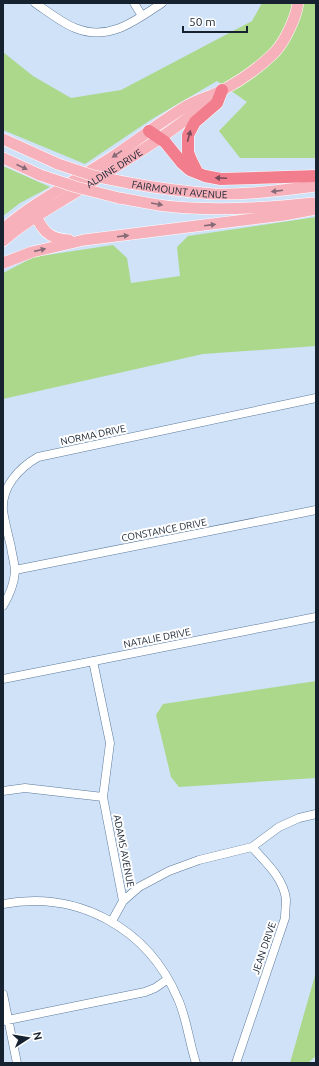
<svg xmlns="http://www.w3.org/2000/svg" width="319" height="1066" font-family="Ubuntu,sans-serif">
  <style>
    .green { fill: #acd88c }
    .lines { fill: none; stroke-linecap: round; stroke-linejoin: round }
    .minor-casing { stroke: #5d7a9b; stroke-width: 9 }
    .major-casing { stroke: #fff; stroke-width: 12 }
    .highway-casing { stroke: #fff; stroke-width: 13 }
    .minor { stroke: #fff; stroke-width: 8 }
    .major { stroke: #f7b1bb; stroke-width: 11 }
    .highway { stroke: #f27d8d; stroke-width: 12 }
    .major-bridge-casing { stroke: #fff; stroke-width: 12; stroke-linecap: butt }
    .major-bridge { stroke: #f7b1bb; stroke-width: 11 }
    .oneway { fill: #794b59 }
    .oneway2 { fill: #866a75 }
    .labels { text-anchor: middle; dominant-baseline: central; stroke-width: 4; stroke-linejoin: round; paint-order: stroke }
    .street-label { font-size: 10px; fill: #16222f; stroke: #fff }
  </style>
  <rect width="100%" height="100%" fill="#cfe2f8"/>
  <path class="green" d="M262,3H316V158H240L219,131L247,102L217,81L152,119L85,164L3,130V52L33,76L71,98L121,90L252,21Z
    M3,166L50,187L20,203L3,216Z
    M316,217V346L203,354L3,399V273L34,257L113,245L127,258L131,283L180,276L177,247L188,236Z
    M316,681V778L179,787L171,777L156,715L163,704Z
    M316,972V1056L308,1063H290Z"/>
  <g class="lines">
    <g class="minor-casing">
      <path id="minor" d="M35,3C47,11 62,23 75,28C109,42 135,21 162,3
        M134,3L142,16
        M15,570L316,510
        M3,606C9,596 14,584 15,572C15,564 12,555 11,547C8,535 5,523 3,511C1,487 19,468 38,457L316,398
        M93,661L110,743L103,797L123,901L112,921
        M3,679L316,617
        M3,791L25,788L103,797
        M123,901L139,887L169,871L199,860L252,847L279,827L299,818L316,814
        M3,904C78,890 148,928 178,999C187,1019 189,1042 196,1063
        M3,994L17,1063
        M3,1021L145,992L155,988L168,979
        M236,1063L285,918C285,912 286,905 286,899C283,877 266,863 252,847"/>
    </g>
    <g class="major-casing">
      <g id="major">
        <path d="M3,139L58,164"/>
        <path d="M3,158L40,175"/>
        <path id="s1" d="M129,183C157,188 186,192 214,194C248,195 282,190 316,186"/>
        <path d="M119,198C138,201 157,206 176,207C222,211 267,208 313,203"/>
        <path d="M33,211C42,229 47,239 69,240"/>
        <path d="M3,229C37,200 77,180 115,155C138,140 160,122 185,107C196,100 209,97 221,91C240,81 260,67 275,52C285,41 296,18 298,3"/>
        <path id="s2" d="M3,241C23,223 48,209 71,195C120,164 170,135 214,97"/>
        <path d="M3,263L32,252L84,240L284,215L316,209"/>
      </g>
    </g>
    <g class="highway-casing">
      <path id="highway" d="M149,131L165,142L182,163L190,170L205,176L221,179L316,176
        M197,172L191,160L188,152V135L195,122L217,103L222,90"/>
    </g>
    <use href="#minor" class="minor"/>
    <use href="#major" class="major"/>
    <use href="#highway" class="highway"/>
    <g class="major-bridge-casing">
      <path id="major-bridge" d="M58,164L94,176L129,183
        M40,175L76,187L119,198"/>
    </g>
    <use href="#major-bridge" class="major-bridge"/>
  </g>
  <defs><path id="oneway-solid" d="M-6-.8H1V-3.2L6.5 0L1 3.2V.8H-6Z"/></defs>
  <g class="oneway">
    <use href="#oneway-solid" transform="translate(189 136) rotate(-75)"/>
    <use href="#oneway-solid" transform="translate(221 178) rotate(-178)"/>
  </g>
  <g class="oneway2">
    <use href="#oneway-solid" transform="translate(117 154) rotate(146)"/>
    <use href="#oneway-solid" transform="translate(22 167) rotate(24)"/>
    <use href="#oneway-solid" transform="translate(277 191) rotate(173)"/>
    <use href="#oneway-solid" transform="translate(157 204) rotate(10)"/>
    <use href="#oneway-solid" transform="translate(210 225) rotate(-7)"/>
    <use href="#oneway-solid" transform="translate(123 236) rotate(-7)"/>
    <use href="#oneway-solid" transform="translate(40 250) rotate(-13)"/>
  </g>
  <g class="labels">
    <g class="street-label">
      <text stroke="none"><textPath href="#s2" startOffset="133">ALDINE DRIVE</textPath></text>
      <text stroke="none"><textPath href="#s1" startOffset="51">FAIRMOUNT AVENUE</textPath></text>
      <text transform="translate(93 435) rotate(-12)">NORMA DRIVE</text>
      <text transform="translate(164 530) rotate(-11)">CONSTANCE DRIVE</text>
      <text transform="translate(157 638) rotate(-11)">NATALIE DRIVE</text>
      <text transform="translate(124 851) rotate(79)">ADAMS AVENUE</text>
      <text transform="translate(264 948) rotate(-71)">JEAN DRIVE</text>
    </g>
  </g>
  <rect width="319" height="1066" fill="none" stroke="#16222f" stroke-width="8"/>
  <g transform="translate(28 1038) rotate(78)" stroke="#ffffff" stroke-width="3" paint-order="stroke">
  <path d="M0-3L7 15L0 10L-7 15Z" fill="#16222f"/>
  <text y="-6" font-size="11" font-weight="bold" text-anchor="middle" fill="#16222f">N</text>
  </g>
  <path d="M183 26v6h64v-6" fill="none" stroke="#16222f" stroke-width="2"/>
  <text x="189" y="26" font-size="12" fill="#16222f" stroke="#ffffff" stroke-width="3" paint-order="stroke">50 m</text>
</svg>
